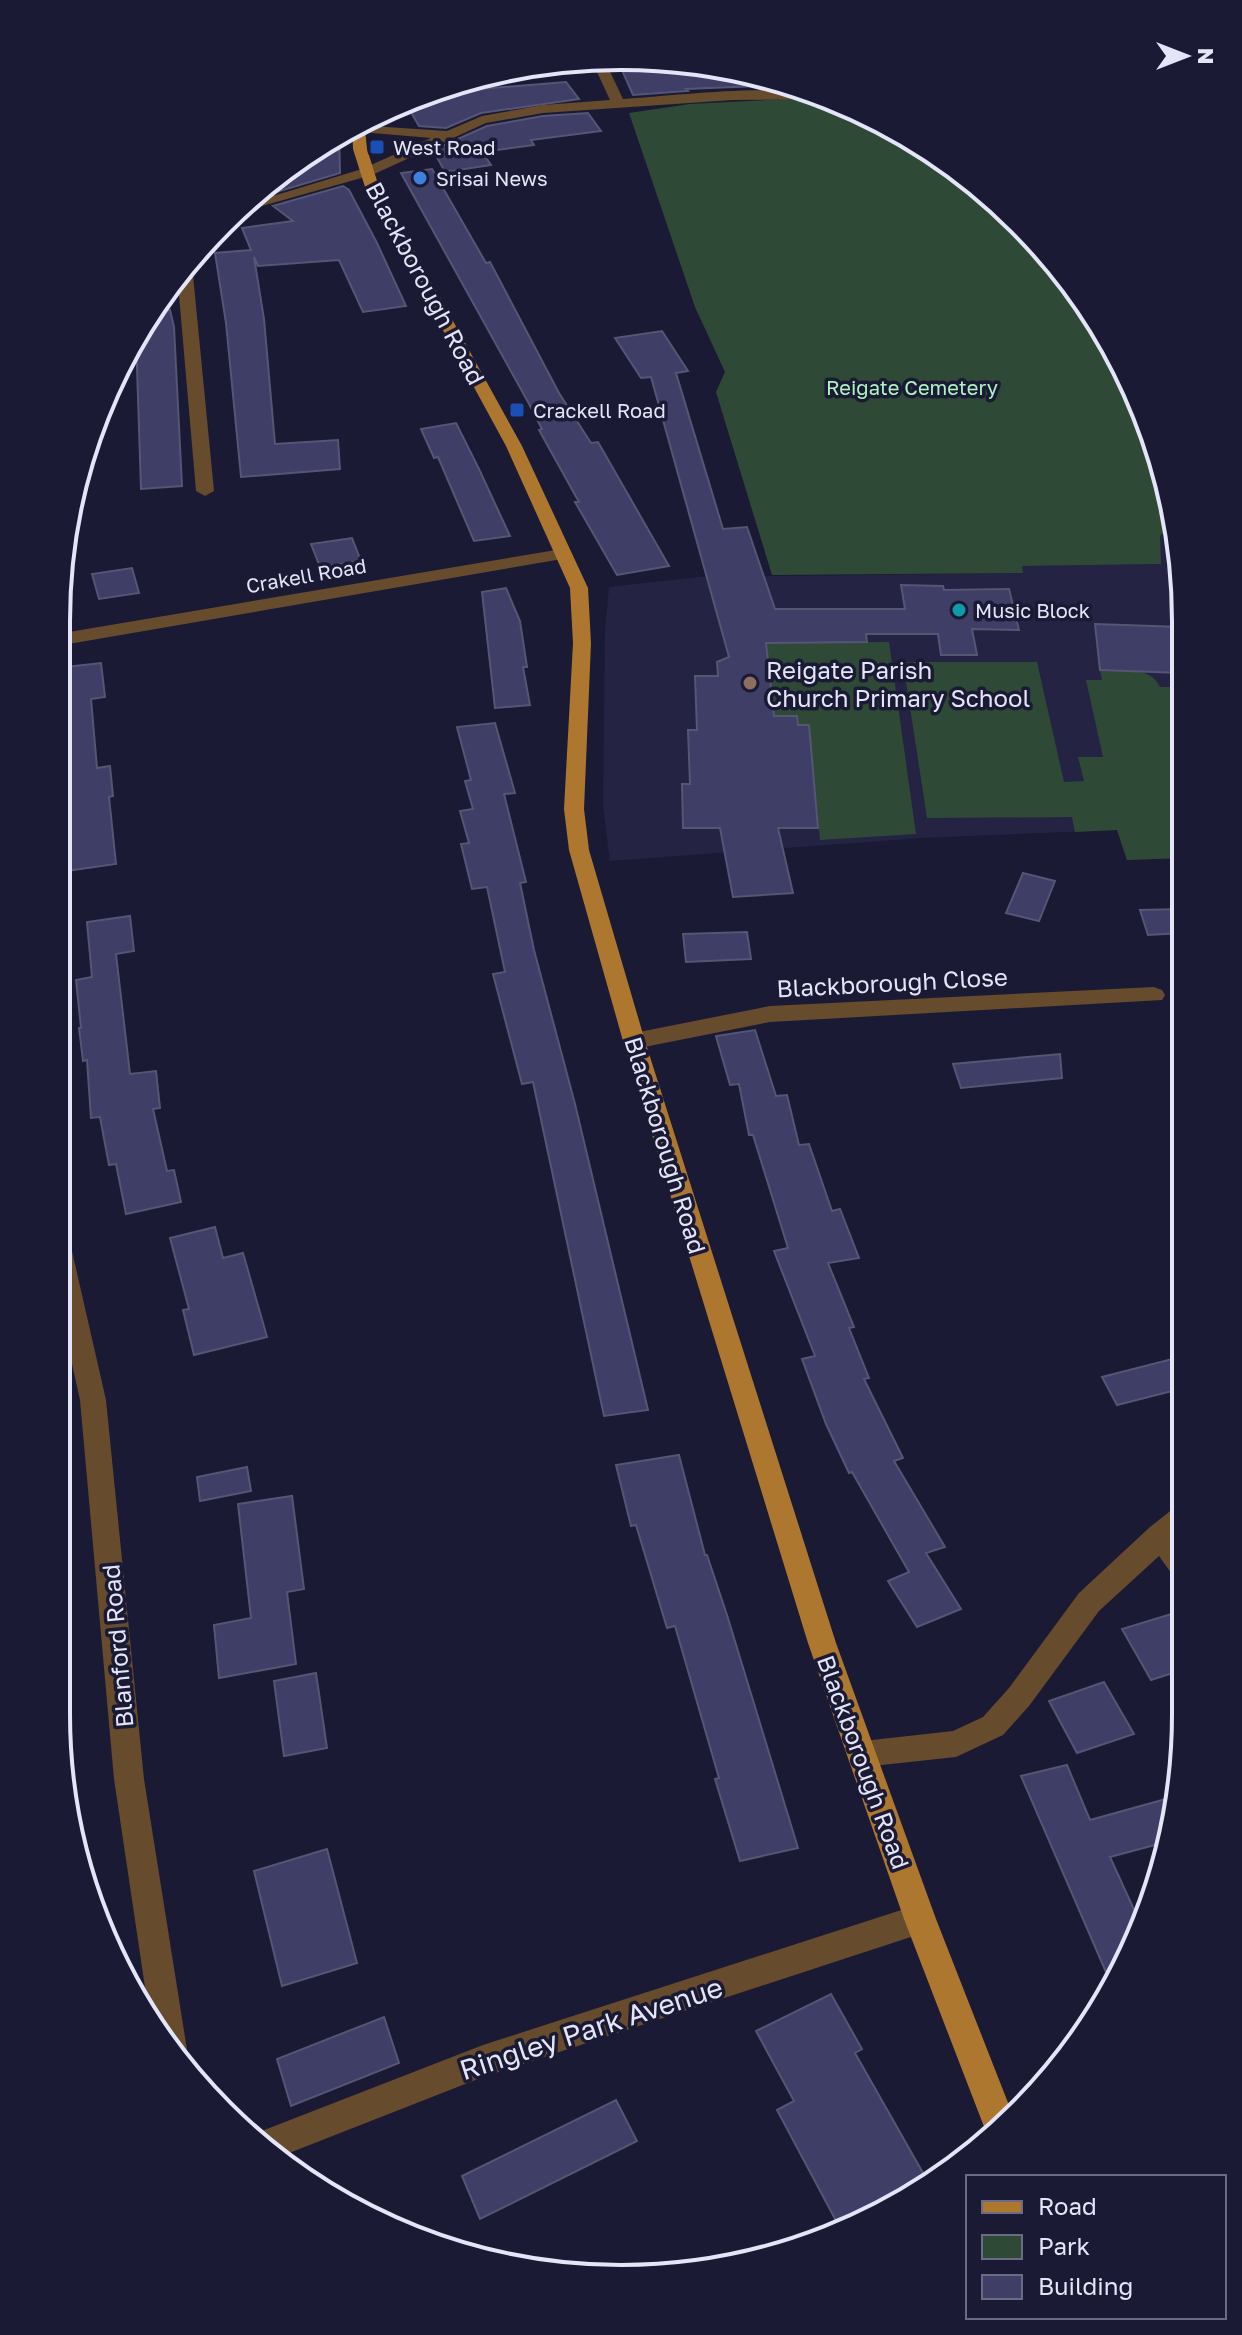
<svg xmlns="http://www.w3.org/2000/svg" width="1242" height="2335" font-family="'Golos Text',sans-serif">
  <style>
    .built { fill: #242343 }
    .green { fill: #2e4a36 }
    .building { fill: #3e3e67; stroke: #555574; stroke-width: 2 }
    .lines { fill: none; stroke-linecap: round; stroke-linejoin: round }
    .minor { fill: #664b2c; fill-rule: evenodd }
    .major { fill: #ad772f; fill-rule: evenodd }
    .transit-dot { fill: #1a4fb4; stroke: #1b1a35; stroke-width: 3 }
    .shop-dot { fill: #3f7fe0; stroke: #1b1a35; stroke-width: 3 }
    .culture-dot { fill: #0f9aa8; stroke: #1b1a35; stroke-width: 3 }
    .education-dot { fill: #8d6e63; stroke: #1b1a35; stroke-width: 3 }
    .labels { text-anchor: middle; dominant-baseline: central; stroke-width: 7; stroke-linejoin: round; paint-order: stroke }
    .far-poi-label { font-size: 20px; fill: #e4e5f8; stroke: #1b1a35; text-anchor: start }
    .far-park-label { font-size: 20px; fill: #aef4c0; stroke: #1b1a35 }
    .far-street-label { font-size: 20px; fill: #e4e5f8; stroke: #1b1a35 }
    .street-label { font-size: 24px; fill: #e4e5f8; stroke: #1b1a35 }
    .poi-label { font-size: 24px; fill: #e4e5f8; stroke: #1b1a35; text-anchor: start }
    .near-street-label { font-size: 28px; fill: #e4e5f8; stroke: #1b1a35 }
    .rim { fill: none; stroke: #e4e5f8; stroke-width: 4 }
  </style>
  <rect width="100%" height="100%" fill="#1b1a35"/>
  <path class="built" d="M1175,523L1181,547L1182,858L1127,860L1117,830L921,838L610,861L603,806L605,630L609,587L700,577L1022,573L1021,566L1160,564V536Z"/>
  <path class="green" d="M786,99L842,104L871,114L993,196L1091,307L1143,405L1175,523L1160,536L1161,564L1022,566L1023,573L772,575L716,392L725,372L695,307L629,113L690,104Z
    M889,642L916,834L820,840L809,725H798L774,716L770,676H742L762,643Z
    M903,662H1037L1064,782L1084,781L1078,757H1103L1086,680H1102L1100,670C1121,671 1150,665 1160,687H1182V858L1127,860L1117,830L1075,832L1072,817L927,818Z"/>
  <path class="building" d="M658,57L759,74L758,86L686,89L688,91L633,95L617,59Z
    M566,82L579,99L481,113L446,128L419,126L405,102L457,96L455,91Z
    M588,113L601,131L531,140L534,145L482,152L491,165L445,172L433,150L487,126L543,116Z
    M339,132L340,173L260,197L254,192Z
    M432,169L486,263L490,262L559,393L591,443L598,442L669,566L617,575L575,502H579L539,430L542,429L528,402L401,173Z
    M343,186L349,190L377,243L406,306L363,312L339,260L258,266L254,257L264,319L275,444L338,440L340,469L241,477L226,323L215,253L251,250L242,228L293,221L273,206Z
    M170,310L174,327L182,486L141,489L136,336L151,313Z
    M662,331L688,371L676,373L723,529L747,527L775,609H905L901,585L943,586L944,590L1009,589L1019,630L972,629L977,655H941L938,634H866L867,642L766,643L774,716H797L798,725H809L818,828H778L793,893L733,897L720,828H683L682,784H690L688,730H697L695,676H718L717,662L729,657L651,377L641,378L615,338Z
    M456,423L479,469L510,536L474,541L438,457L434,458L421,429Z
    M352,538L361,561L320,567L311,544Z
    M132,568L139,593L99,599L92,574Z
    M506,588L520,621L527,667H523L530,705L495,708L482,592Z
    M1095,624L1181,627V673L1100,670Z
    M101,663L105,697L91,699L97,768L110,766L113,796L109,797L116,864L66,871L57,755V668Z
    M495,723L515,793L504,794L526,882L520,883L534,950L575,1104L648,1410L604,1416L533,1082L522,1084L493,974L505,972L487,887L472,889L461,844L469,843L460,811L473,809L465,781L471,780L457,727Z
    M1023,873L1055,881L1039,921L1006,913Z
    M1182,909V933L1148,935L1140,910Z
    M130,916L134,951L116,954L130,1074L156,1071L160,1108L153,1109L167,1171L174,1170L181,1202L126,1214L116,1164L109,1165L100,1117L91,1118L87,1060L83,1061L79,1028H81L76,980L92,977L87,922Z
    M747,932L751,959L686,962L683,934Z
    M755,1030L776,1096L787,1095L799,1145L809,1144L832,1211L840,1209L859,1258L828,1263L854,1327L849,1328L869,1378L864,1379L903,1458L894,1461L945,1547L926,1553L961,1609L917,1627L888,1581L909,1572L852,1472L849,1473L826,1424L802,1359L815,1356L774,1251L788,1248L753,1135H749L739,1084L730,1085L716,1036Z
    M1060,1054L1062,1078L961,1088L953,1064Z
    M215,1227L223,1258L243,1253L267,1337L194,1355L183,1310L189,1309L170,1238Z
    M1184,1356V1388L1117,1405L1102,1377Z
    M679,1455L705,1555H707L727,1615L798,1848L740,1861L715,1779L719,1778L675,1626L667,1628L636,1525L631,1526L616,1465Z
    M247,1467L251,1491L200,1501L197,1477Z
    M292,1496L304,1589L287,1592L296,1664L219,1678L214,1625L251,1618L238,1504Z
    M1184,1610L1185,1669L1151,1680L1122,1629Z
    M316,1673L327,1748L284,1756L274,1681Z
    M1104,1682L1134,1734L1077,1753L1049,1701Z
    M1067,1765L1090,1820L1177,1796L1170,1841L1110,1857L1142,1927L1128,1964L1112,1986L1021,1776Z
    M327,1849L357,1963L282,1986L254,1871Z
    M831,1994L862,2049L855,2053L927,2180L870,2221L842,2232L777,2110L794,2101L756,2031Z
    M384,2017L399,2063L291,2106L277,2059Z
    M616,2100L637,2141L480,2219L462,2176Z"/>
  <g class="lines">
    <path class="minor" d="M591,59H604L623,99C677,96 783,81 831,99L733,100L543,113L486,123L372,175L230,215L240,206L362,169L431,138L361,132L356,131V125L447,131L482,116L543,105L610,100Z
      M187,261L192,265L214,491L205,496L196,491L177,272Z
      M562,549L568,550L571,554L568,558L57,646V634Z
      M1154,987L1162,990L1165,995L1162,1000L770,1022L634,1049L626,1047L623,1041L626,1035L634,1033L770,1006Z
      M57,1229L66,1231L69,1238L106,1400L144,1779L188,2056L183,2068L173,2058L149,2014L114,1779L80,1400L56,1292Z
      M1184,1505V1533L1178,1538L1184,1547V1581L1174,1577L1159,1556L1099,1611L1029,1706L1003,1735L956,1757L863,1767L852,1764L848,1754L852,1744L863,1741L953,1731L983,1717L1009,1688L1079,1593L1150,1527L1174,1508Z
      M920,1904L931,1908L936,1919L931,1930L920,1934L483,2077L279,2157L254,2134L483,2045Z"/>
    <path class="major" d="M364,120L367,149L379,187L522,446L588,588L591,643L584,809L589,850L645,1041L836,1643L936,1919L1014,2118L988,2137L904,1919L808,1643L623,1041L569,850L564,809L573,643L570,588L506,446L365,187L353,149L352,125Z"/>
  </g>
  <g class="transit-dot">
    <rect x="369" y="139" width="16" height="16" rx="4"/>
    <rect x="509" y="402" width="16" height="16" rx="4"/>
  </g>
  <circle class="shop-dot" cx="420" cy="178" r="8"/>
  <circle class="culture-dot" cx="959" cy="610" r="8"/>
  <circle class="education-dot" cx="750" cy="683" r="8"/>
  <g class="labels">
    <g class="far-poi-label">
      <text x="393" y="147">West Road</text>
      <text x="436" y="178">Srisai News</text>
      <text x="533" y="410">Crackell Road</text>
      <text x="975" y="610">Music Block</text>
    </g>
    <g class="far-park-label">
      <text x="912" y="387">Reigate Cemetery</text>
    </g>
    <g class="far-street-label">
      <text transform="translate(306 575) rotate(-10)">Crakell Road</text>
    </g>
    <g class="street-label">
      <text transform="translate(426 283) rotate(62)">Blackborough Road</text>
      <text transform="translate(892 982) rotate(-3)">Blackborough Close</text>
      <text transform="translate(666 1145) rotate(73)">Blackborough Road</text>
      <text transform="translate(117 1646) rotate(-95)">Blanford Road</text>
      <text transform="translate(864 1762) rotate(70)">Blackborough Road</text>
    </g>
    <g class="poi-label">
      <text x="766" y="669">Reigate Parish<tspan x="766" dy="28">Church Primary School</tspan></text>
    </g>
    <g class="near-street-label">
      <text transform="translate(591 2028) rotate(-18)">Ringley Park Avenue</text>
    </g>
  </g>
  <path d="M0 0H1242V2335H0ZM621 70H621A551 551 0 0 1 1172 621V1714A551 551 0 0 1 621 2265H621A551 551 0 0 1 70 1714V621A551 551 0 0 1 621 70Z" fill="#1b1a35" fill-rule="evenodd"/>
  <path class="rim" d="M621 70H621A551 551 0 0 1 1172 621V1714A551 551 0 0 1 621 2265H621A551 551 0 0 1 70 1714V621A551 551 0 0 1 621 70Z"/>
  <rect x="966" y="2175" width="260" height="144" fill="#1b1a35" stroke="#6b6b83" stroke-width="2"/>
  <rect x="982" y="2201" width="40" height="12" fill="#ad772f" stroke="#6b6b83" stroke-width="2"/>
  <text x="1038" y="2215" font-size="24" fill="#e4e5f8">Road</text>
  <rect x="982" y="2235" width="40" height="24" fill="#2e4a36" stroke="#6b6b83" stroke-width="2"/>
  <text x="1038" y="2255" font-size="24" fill="#e4e5f8">Park</text>
  <rect x="982" y="2275" width="40" height="24" fill="#3e3e67" stroke="#6b6b83" stroke-width="2"/>
  <text x="1038" y="2295" font-size="24" fill="#e4e5f8">Building</text>
  <g transform="translate(1186 56) rotate(90)" stroke="#1b1a35" stroke-width="6" paint-order="stroke">
  <path d="M0-6L14 30L0 20L-14 30Z" fill="#e4e5f8"/>
  <text y="-12" font-size="22" font-weight="bold" text-anchor="middle" fill="#e4e5f8">N</text>
  </g>
</svg>
